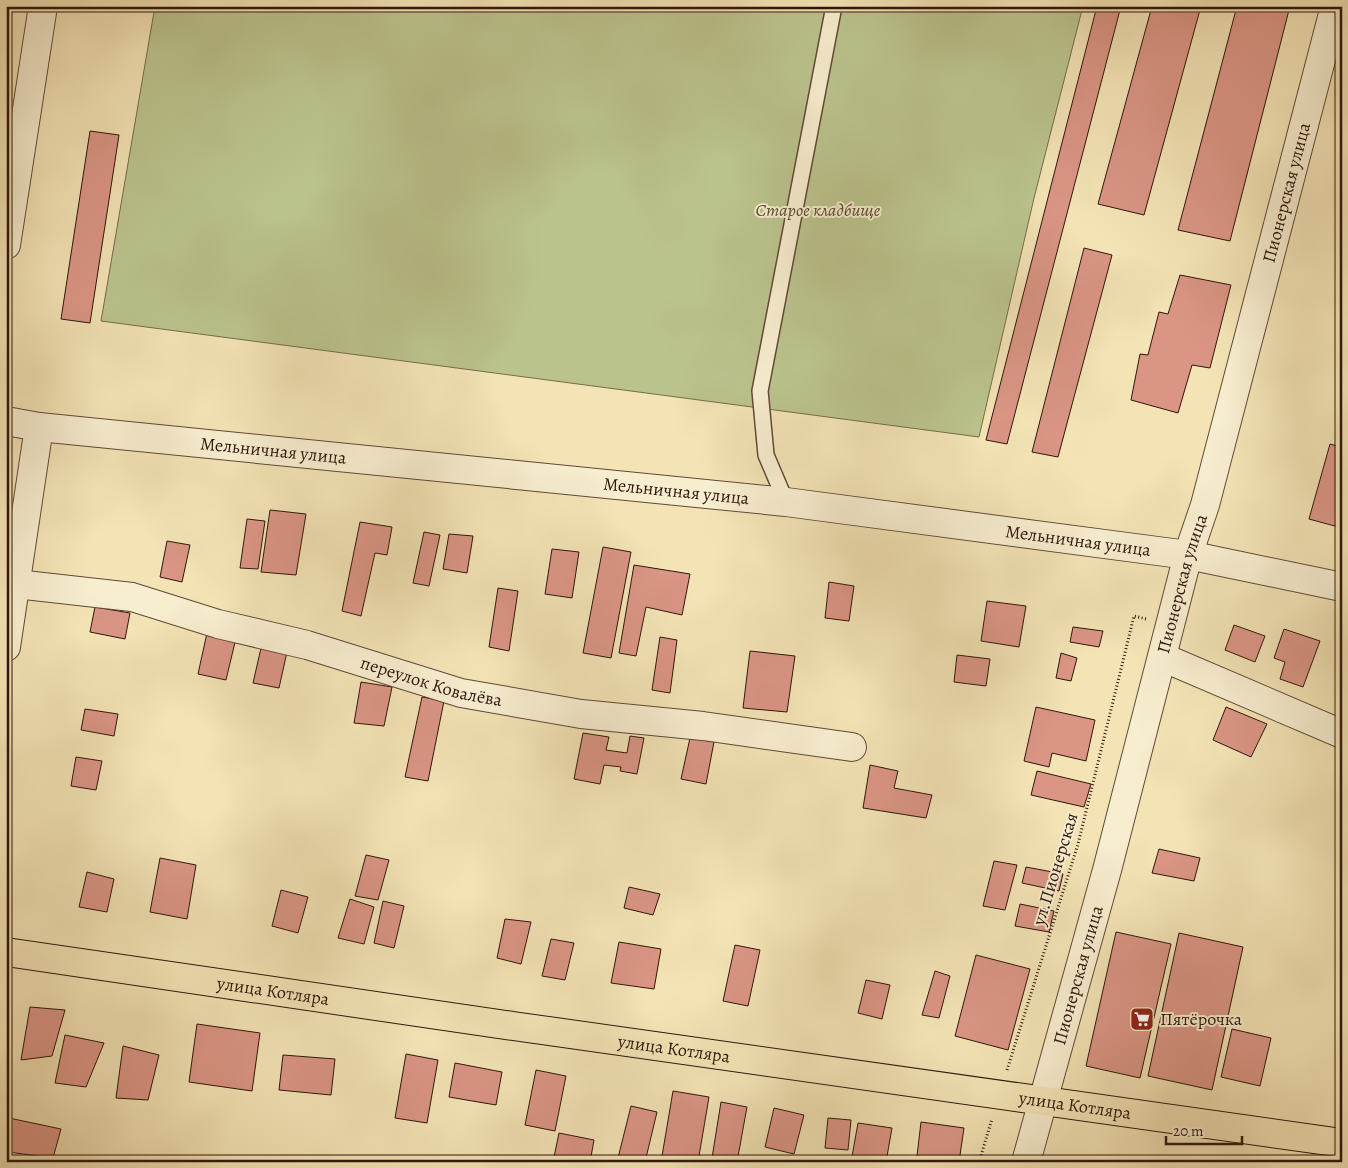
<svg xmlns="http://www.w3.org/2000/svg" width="1348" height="1168" font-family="Alegreya,serif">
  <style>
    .green { fill: #bbc38d; stroke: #756c4c }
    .building { fill: #da9585; stroke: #2f160b }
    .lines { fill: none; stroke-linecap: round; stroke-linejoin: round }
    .service-casing { stroke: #604936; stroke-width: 18 }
    .minor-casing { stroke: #604936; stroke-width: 30 }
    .tertiary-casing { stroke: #604936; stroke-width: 30 }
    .primary-casing { stroke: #2f160b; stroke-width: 30 }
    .path { stroke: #2f160b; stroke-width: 3; stroke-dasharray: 1 2.5; stroke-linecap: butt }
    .service { stroke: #f7edcf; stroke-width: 15 }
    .minor { stroke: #f7edcf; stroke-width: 28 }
    .tertiary { stroke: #f7edcf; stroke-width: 28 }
    .primary { stroke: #f3e3b5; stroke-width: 28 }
    .labels { text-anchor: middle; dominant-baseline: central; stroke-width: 4; stroke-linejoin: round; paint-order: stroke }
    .street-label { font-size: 18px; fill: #2f160b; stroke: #f7edcf }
    .park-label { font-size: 18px; font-style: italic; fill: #594a32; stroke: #f7edcf }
    .poi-label { font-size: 18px; fill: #2f160b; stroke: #f7edcf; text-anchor: start }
  </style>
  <rect width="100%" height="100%" fill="#f3e3b5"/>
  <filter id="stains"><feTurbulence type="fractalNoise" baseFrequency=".004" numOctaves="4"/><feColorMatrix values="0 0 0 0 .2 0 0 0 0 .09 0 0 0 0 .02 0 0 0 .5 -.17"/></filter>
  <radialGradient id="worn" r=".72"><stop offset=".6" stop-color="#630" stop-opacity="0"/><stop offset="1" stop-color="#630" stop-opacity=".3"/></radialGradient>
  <path class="green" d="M155,6H1083L1034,198L979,437L101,321Z"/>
  <path class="building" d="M1097,6H1121L1007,444L986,440Z
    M1152,6H1201L1144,215L1098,204Z
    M1237,6H1290L1230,241L1178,230Z
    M90,131L119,135L90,323L61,319Z
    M1084,248L1112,255L1058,457L1032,452Z
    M1180,275L1231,285L1210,368L1192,365L1178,413L1131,400L1140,354L1148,355L1159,312L1168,314Z
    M1330,444L1341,447L1342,444V528L1309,519Z
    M270,510L306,514L296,575L261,572Z
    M247,519L265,521L258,569L240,568Z
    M360,522L392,527L387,555L375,553L361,616L342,611Z
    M424,532L440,535L429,586L413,583Z
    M449,534L473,536L467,573L443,569Z
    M167,541L190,545L182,582L160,577Z
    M603,547L631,552L611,658L583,653Z
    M552,549L579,552L572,598L545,594Z
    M634,565L690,574L682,615L646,607L636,656L619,653Z
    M829,582L854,586L849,621L825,618Z
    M498,588L518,591L509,651L489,647Z
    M987,601L1026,606L1019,647L981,641Z
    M95,607L130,613L125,639L90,632Z
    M1234,625L1265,636L1255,662L1225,650Z
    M1073,627L1103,631L1099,647L1070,642Z
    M1284,629L1320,641L1303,687L1280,679L1285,662L1274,658Z
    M207,633L236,638L226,680L198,674Z
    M660,637L677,640L670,693L652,690Z
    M261,648L287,652L279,688L253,683Z
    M750,651L795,656L787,712L743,708Z
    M1061,653L1077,658L1071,681L1056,678Z
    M957,655L990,659L986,686L954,682Z
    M361,682L392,687L384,726L354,723Z
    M422,697L444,701L428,781L405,777Z
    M1036,707L1095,720L1086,761L1052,753L1049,767L1024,761Z
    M1226,707L1267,724L1251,757L1213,740Z
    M85,709L118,714L114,736L81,730Z
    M583,733L609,737L606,750L627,753L630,736L644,738L637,774L620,771L621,767L604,765L600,784L574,779Z
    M690,738L714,742L706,784L681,779Z
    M76,757L102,761L96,790L71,786Z
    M870,765L898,771L894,788L932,795L926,818L863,808Z
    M1037,771L1091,784L1084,807L1031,795Z
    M1159,849L1200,858L1194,881L1152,873Z
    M366,855L389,860L378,900L355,896Z
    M160,858L196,865L187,919L150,912Z
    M994,861L1017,865L1005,910L983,906Z
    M1026,867L1063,874L1059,891L1022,883Z
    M87,872L114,879L107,912L79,907Z
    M629,887L660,894L653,915L624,908Z
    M281,890L308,897L298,933L272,926Z
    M350,899L374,907L364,944L338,938Z
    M383,901L404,906L394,948L374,943Z
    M1020,904L1054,911L1049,932L1015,926Z
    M505,919L531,922L521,964L497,958Z
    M1116,932L1171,944L1140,1078L1086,1066Z
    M1179,933L1243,947L1212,1090L1148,1076Z
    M551,939L574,943L565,980L542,976Z
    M619,942L661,949L654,989L611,983Z
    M735,945L760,950L748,1006L723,1001Z
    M976,955L1030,969L1008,1050L955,1036Z
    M935,971L950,976L939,1018L922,1015Z
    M866,980L890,985L882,1019L858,1013Z
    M30,1007L65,1010L52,1056L21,1060Z
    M197,1024L260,1033L252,1091L189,1082Z
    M1232,1029L1271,1038L1260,1086L1221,1077Z
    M65,1035L104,1043L86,1087L55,1083Z
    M123,1046L159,1055L148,1100L116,1098Z
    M406,1054L438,1060L427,1123L395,1118Z
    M283,1055L335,1059L331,1095L279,1090Z
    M455,1063L502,1072L496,1105L449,1097Z
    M536,1070L566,1076L555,1131L525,1125Z
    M673,1091L709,1097L698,1162H661Z
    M721,1102L747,1107L737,1162L712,1158Z
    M631,1106L657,1112L645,1162H635L618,1158Z
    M774,1108L804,1115L794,1154L765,1147Z
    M9,1118L61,1129L53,1158L8,1152Z
    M828,1118L851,1120L848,1150L825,1148Z
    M921,1122L964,1128L959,1162L917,1156Z
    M858,1123L892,1128L886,1162H851Z
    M559,1133L594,1140L590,1162H553Z
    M1109,1156L1133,1162H1108Z"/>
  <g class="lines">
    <g class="service-casing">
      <path id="service" d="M786,502L766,455L760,391L834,6"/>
    </g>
    <g class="minor-casing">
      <g id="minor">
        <path d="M6,245L43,6"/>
        <path id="s1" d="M6,421L39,427L786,502L1188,555L1342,587"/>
        <path id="s2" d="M16,584L132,597L218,624L307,645L461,693L581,714L703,726L852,747"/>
        <path d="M6,647L39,427"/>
        <path d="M1162,657L1342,734"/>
      </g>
    </g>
    <g class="tertiary-casing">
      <g id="tertiary">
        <path id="s3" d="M1026,1162L1107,870L1188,555L1205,505L1335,6"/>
      </g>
    </g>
    <g class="primary-casing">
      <g id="primary">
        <path id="s4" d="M6,952L513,1026L1342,1143"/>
      </g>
    </g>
    <path class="path" d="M1007,1070L1078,844L1134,616L1146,619
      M979,1162L992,1119"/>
    <use href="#service" class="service"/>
    <use href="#minor" class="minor"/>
    <use href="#tertiary" class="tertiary"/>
    <use href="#primary" class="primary"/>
  </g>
  <defs>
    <g id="supermarket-square" transform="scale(1.25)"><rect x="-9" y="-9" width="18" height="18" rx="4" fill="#8f2418" stroke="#f7edcf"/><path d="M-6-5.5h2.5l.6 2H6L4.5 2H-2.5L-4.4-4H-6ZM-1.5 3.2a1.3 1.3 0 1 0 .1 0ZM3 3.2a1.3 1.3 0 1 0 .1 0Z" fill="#fff"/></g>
  </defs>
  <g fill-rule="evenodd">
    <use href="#supermarket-square" x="1142" y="1019"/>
  </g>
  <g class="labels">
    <g class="street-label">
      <text stroke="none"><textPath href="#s3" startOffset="1004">Пионерская улица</textPath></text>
      <text stroke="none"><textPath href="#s1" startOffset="269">Мельничная улица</textPath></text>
      <text stroke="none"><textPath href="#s1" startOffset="674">Мельничная улица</textPath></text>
      <text stroke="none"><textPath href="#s1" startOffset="1079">Мельничная улица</textPath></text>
      <text stroke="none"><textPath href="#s3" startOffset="599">Пионерская улица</textPath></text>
      <text stroke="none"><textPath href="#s2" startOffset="428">переулок Ковалёва</textPath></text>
      <text transform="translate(1055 869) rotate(-73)">ул.Пионерская</text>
      <text stroke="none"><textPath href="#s3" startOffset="194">Пионерская улица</textPath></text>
      <text stroke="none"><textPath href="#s4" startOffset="270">улица Котляра</textPath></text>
      <text stroke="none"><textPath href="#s4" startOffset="675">улица Котляра</textPath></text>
      <text stroke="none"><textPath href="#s4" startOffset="1080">улица Котляра</textPath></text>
    </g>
    <g class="park-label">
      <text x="818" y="210">Старое кладбище</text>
    </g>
    <g class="poi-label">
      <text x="1160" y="1019">Пятёрочка</text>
    </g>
  </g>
  <rect width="1348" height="1168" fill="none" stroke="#f3e3b5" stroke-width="25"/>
  <rect x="8" y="8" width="1333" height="1153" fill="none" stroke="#2f160b" stroke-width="2.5"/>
  <rect x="12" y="12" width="1323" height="1143" fill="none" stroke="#2f160b"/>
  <path d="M1166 1136v8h76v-8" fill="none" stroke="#2f160b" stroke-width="2.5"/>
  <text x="1173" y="1136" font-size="15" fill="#2f160b" stroke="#f7edcf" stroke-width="4" paint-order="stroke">20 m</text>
  <rect width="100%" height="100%" filter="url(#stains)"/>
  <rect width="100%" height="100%" fill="url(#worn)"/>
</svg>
